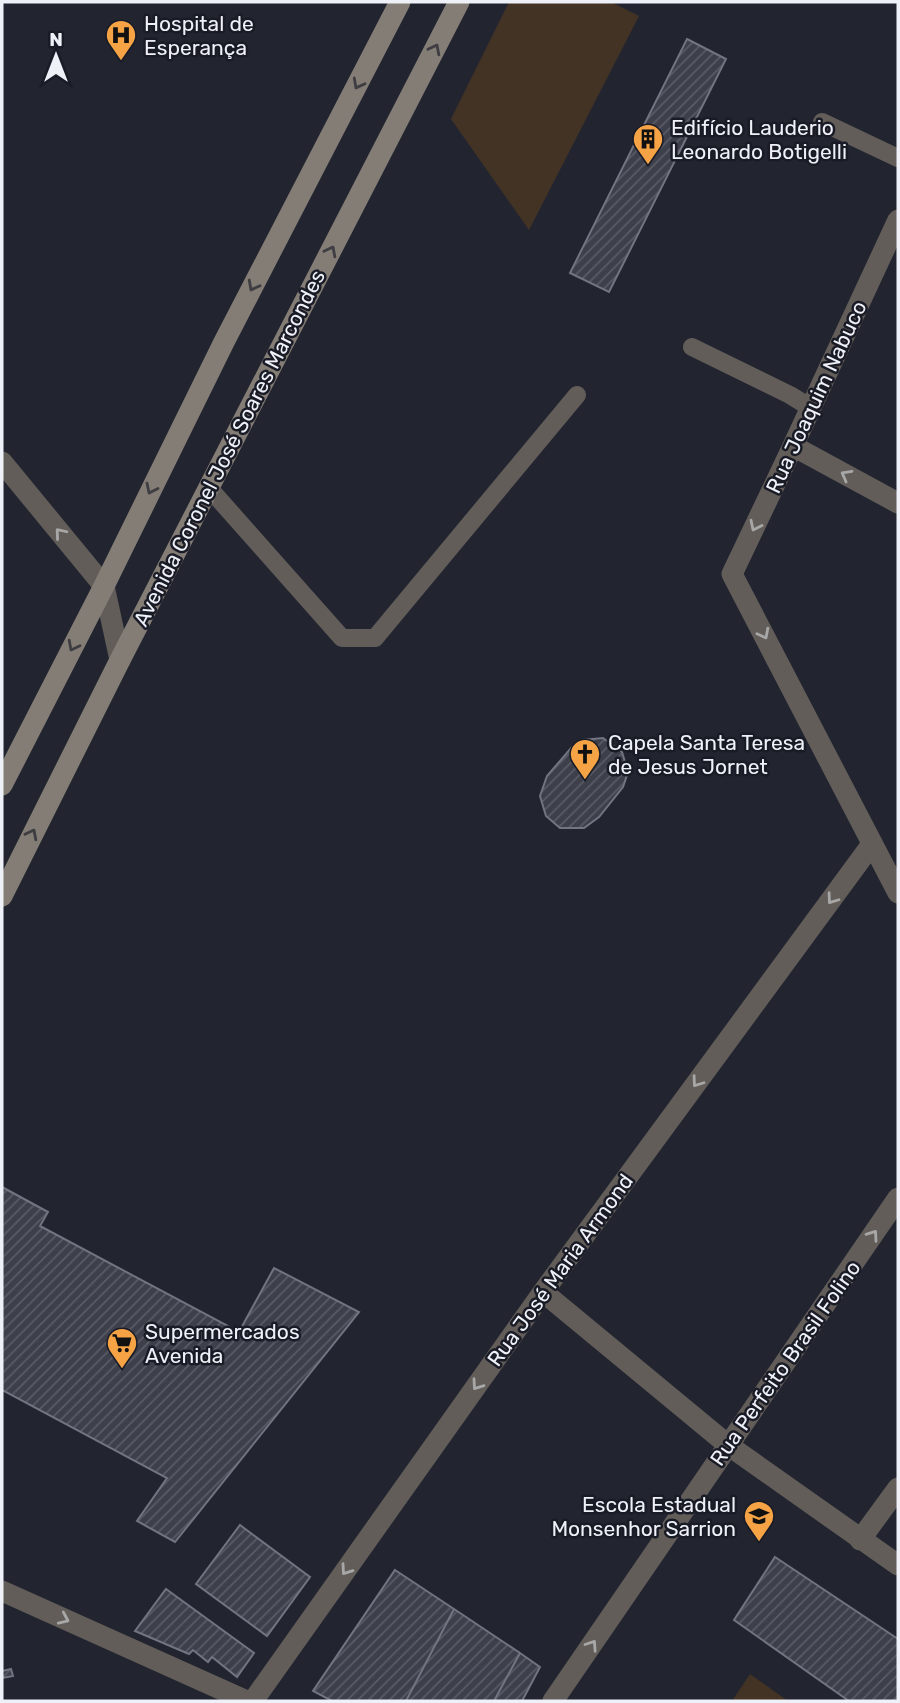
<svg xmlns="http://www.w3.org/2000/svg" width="900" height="1703" font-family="Rubik,sans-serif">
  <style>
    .grass { fill: #423325 }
    .building { fill: url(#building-hatch); stroke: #717481; stroke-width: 2 }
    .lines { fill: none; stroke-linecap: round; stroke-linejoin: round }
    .lane { stroke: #625d59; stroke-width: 18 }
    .street { stroke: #625d59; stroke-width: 21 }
    .secondary { stroke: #847d76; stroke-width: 21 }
    .oneway { stroke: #3e3d42 }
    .oneway2 { stroke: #a8a7a8 }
    .labels { text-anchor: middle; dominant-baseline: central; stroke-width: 5; stroke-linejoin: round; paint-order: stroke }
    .poi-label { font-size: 21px; fill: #eff1f8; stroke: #191b26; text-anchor: start }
    .street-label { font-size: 21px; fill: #eff1f8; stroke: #191b26 }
  </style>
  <defs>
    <pattern id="building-hatch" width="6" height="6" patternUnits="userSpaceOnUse" patternTransform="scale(1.75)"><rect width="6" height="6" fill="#3d3f4b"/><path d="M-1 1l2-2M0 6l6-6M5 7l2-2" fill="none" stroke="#595b66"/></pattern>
  </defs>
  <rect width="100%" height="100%" fill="#222530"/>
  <path class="grass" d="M509,2H611L639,16L529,230L451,119Z
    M750,1674L788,1701H732Z"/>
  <path class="building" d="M687,39L726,59L609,292L570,273Z
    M603,738L622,752L628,772L623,787L599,817L584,828H560L546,816L540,796L547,776L572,747L582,740Z
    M2,1187L48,1212L40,1226L239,1332L274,1268L359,1312L175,1542L137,1521L167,1478L2,1390Z
    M240,1525L310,1577L267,1636L196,1584Z
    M775,1557L898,1639V1701H849L734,1620Z
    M395,1570L454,1609L406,1701H332L313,1691Z
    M166,1589L254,1653L237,1677L212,1657L208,1662L193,1650L189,1654L135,1631Z
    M454,1609L520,1653L494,1701H406Z
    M520,1653L540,1667L522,1701H494Z
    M11,1669L13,1676L2,1678V1671Z"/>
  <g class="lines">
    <path class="lane" d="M822,122L898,158
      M692,347L790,395L811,408
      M209,488L342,638H375L577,395"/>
    <path class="street" d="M898,220L793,446L732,574L898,893
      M793,446L898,503
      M2,462L104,586L120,660
      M543,1292L728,1445L898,1565
      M860,1540L898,1488
      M2,1591L247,1701
      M253,1701L543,1292L872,844
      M553,1701L898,1198"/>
    <path class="secondary" d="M2,785L104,586L224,342L400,2
      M2,896L120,660L459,2"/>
  </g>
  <defs><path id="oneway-chevron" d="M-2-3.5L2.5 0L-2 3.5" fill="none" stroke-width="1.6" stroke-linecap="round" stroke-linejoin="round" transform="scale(1.75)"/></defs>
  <g class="oneway">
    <use href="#oneway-chevron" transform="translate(435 49) rotate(-63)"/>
    <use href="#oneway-chevron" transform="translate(358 84) rotate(118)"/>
    <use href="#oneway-chevron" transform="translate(331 251) rotate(-63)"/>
    <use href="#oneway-chevron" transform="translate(253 286) rotate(118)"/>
    <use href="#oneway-chevron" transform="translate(151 489) rotate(116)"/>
    <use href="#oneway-chevron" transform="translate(73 646) rotate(117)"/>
    <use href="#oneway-chevron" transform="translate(32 834) rotate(-63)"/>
  </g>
  <g class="oneway2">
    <use href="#oneway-chevron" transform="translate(846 475) rotate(-151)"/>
    <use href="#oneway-chevron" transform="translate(755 526) rotate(116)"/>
    <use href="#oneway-chevron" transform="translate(60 533) rotate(-130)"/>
    <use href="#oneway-chevron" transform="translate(764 634) rotate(63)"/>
    <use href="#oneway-chevron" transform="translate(832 899) rotate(126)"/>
    <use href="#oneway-chevron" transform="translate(697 1082) rotate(126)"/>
    <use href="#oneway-chevron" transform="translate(873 1235) rotate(-55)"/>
    <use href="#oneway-chevron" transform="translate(477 1385) rotate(125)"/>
    <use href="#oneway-chevron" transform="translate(346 1570) rotate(125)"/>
    <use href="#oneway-chevron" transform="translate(64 1619) rotate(24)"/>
    <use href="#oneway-chevron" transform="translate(592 1645) rotate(-56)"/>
  </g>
  <defs>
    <g id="hospital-pin" transform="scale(1.575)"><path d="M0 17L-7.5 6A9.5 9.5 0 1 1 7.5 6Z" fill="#f5a345" stroke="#191b26"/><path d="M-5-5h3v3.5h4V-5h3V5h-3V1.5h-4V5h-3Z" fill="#111"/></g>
    <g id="building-pin" transform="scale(1.575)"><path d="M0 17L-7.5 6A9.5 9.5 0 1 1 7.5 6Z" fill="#f5a345" stroke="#191b26"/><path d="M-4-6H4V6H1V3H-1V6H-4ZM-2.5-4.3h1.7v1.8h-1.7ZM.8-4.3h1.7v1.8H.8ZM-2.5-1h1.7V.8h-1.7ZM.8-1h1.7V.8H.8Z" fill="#111"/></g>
    <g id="church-pin" transform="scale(1.575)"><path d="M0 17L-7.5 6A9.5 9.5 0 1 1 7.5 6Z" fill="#f5a345" stroke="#191b26"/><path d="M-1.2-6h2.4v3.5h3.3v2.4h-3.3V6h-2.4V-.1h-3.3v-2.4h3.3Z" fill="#111"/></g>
    <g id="supermarket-pin" transform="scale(1.575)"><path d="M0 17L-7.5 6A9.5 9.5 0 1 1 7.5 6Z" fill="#f5a345" stroke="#191b26"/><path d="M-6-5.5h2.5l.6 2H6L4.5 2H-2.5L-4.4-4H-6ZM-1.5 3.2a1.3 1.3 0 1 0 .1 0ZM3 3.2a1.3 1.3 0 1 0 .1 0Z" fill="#111"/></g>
    <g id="school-pin" transform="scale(1.575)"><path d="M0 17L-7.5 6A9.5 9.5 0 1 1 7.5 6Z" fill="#f5a345" stroke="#191b26"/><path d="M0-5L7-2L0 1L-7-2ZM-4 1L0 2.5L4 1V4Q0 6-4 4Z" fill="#111"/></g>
  </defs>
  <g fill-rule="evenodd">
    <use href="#hospital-pin" x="121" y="35"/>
    <use href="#building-pin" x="648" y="139"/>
    <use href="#church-pin" x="585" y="754"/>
    <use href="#supermarket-pin" x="122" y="1343"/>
    <use href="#school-pin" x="759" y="1516"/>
  </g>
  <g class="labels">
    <g class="poi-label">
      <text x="144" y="23">Hospital de<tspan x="144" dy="24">Esperança</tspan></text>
      <text x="671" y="127">Edifício Lauderio<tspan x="671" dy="24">Leonardo Botigelli</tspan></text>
      <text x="608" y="742">Capela Santa Teresa<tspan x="608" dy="24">de Jesus Jornet</tspan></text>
      <text x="145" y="1331">Supermercados<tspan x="145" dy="24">Avenida</tspan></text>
      <text x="736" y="1504" text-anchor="end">Escola Estadual<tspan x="736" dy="24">Monsenhor Sarrion</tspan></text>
    </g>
    <g class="street-label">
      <text transform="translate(816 397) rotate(-65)">Rua Joaquim Nabuco</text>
      <text transform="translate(229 448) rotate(-63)">Avenida Coronel José Soares Marcondes</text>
      <text transform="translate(560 1270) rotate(-54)">Rua José Maria Armond</text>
      <text transform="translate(785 1363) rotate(-55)">Rua Perfeito Brasil Folino</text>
    </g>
  </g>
  <rect width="900" height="1703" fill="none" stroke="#eff1f8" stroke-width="7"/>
  <g transform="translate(56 56)" stroke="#191b26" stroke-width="5" paint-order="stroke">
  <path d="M0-5L12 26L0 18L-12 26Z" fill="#eff1f8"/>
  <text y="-10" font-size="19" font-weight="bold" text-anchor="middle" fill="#eff1f8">N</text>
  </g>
</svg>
